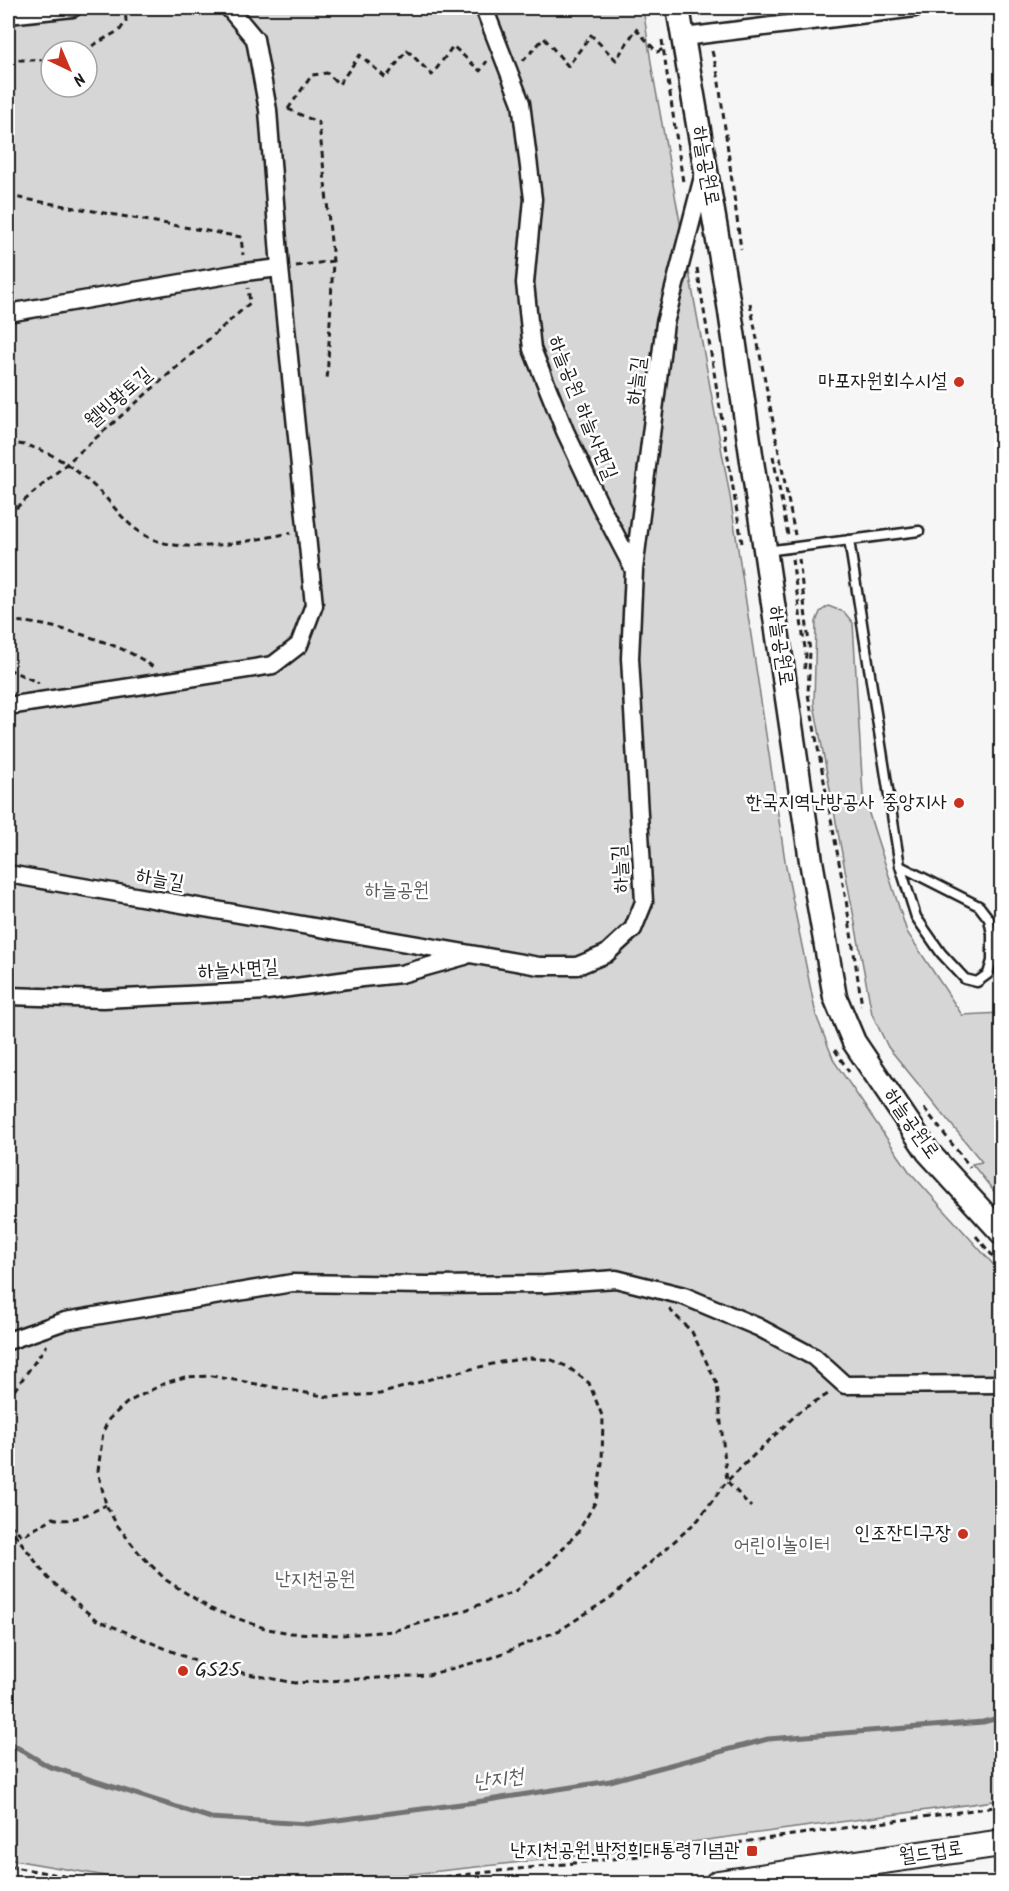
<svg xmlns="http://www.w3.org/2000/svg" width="1009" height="1891" font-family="Kalam,'Poor Story',sans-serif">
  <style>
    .green { fill: #d6d6d6; stroke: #797979; stroke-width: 1.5; fill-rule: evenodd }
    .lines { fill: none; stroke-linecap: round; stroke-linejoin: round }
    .stream { stroke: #727272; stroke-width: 5 }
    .lane-casing { stroke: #1c1c1c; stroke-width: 13 }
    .street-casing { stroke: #1c1c1c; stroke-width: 21 }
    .secondary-casing { stroke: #1c1c1c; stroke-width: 27 }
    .primary-casing { stroke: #1c1c1c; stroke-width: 30 }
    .path { stroke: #1c1c1c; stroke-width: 3; stroke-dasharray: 6 4.5; stroke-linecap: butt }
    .lane { stroke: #fff; stroke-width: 8 }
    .street { stroke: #fff; stroke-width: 16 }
    .secondary { stroke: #fff; stroke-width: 22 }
    .primary { stroke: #fff; stroke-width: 26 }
    .poi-dot { fill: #c8321e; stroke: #fff; stroke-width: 2 }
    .labels { text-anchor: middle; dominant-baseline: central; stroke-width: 5; stroke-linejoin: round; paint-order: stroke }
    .street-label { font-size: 20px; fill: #1c1c1c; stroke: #fff }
    .poi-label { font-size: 20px; fill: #1c1c1c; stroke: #fff; text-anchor: end }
    .park-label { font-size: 20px; fill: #5d5d5d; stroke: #fff }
    .water-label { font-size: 21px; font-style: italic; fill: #5d5d5d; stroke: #fff }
  </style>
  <rect width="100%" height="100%" fill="#f6f6f6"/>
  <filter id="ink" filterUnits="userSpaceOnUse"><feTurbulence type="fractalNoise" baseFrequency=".0167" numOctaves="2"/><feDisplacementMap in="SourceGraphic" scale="12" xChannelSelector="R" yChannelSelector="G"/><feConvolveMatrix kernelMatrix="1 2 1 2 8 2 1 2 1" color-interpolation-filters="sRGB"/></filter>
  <g filter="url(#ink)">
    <path class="green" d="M8,8H643L652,69L730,496L786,867L816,1015L834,1061L909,1171L1001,1273V1800L633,1850L403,1875L152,1884L8,1859ZM51,51H87V87H51Z
      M828,606L844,612L853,623L863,795L907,932L962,1015L1001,1013V1200L972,1164L982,1162L888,1047L872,1014L814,704L816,622L820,612Z"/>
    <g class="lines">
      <path class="stream" d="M8,1742L48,1766L211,1818L307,1824L476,1802L610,1781L768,1739L983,1722L1002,1717"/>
      <g class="lane-casing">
        <path id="lane" d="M849,540L900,866L916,917L941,953L965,979L977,982L988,974L992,961V934L989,919L979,906L900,866
          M766,551L919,531"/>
      </g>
      <g class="street-casing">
        <path id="street" d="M484,8L521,103L533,199L525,283L532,349L565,431L599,503L634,570
          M8,15L73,8
          M684,37L915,8
          M8,313L245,272L280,268
          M8,706L273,665L299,645L314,605L280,268L268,110L255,39L229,8
          M8,874L539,966H577L606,954L633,929L644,902L630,658L634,570L665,323L704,173
          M8,996L103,999L267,991L362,978L401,974L465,956
          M8,1341L65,1321L292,1283L426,1285L545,1284L616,1279L684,1296L758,1327L814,1357L845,1385L1002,1384"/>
      </g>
      <g class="secondary-casing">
        <path id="secondary" d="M678,8L729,305L811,861L835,997L854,1042L928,1152L1002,1233"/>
      </g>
      <g class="primary-casing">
        <path id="primary" d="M718,1884L1002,1843"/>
      </g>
      <path class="path" d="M705,8L706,18
        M662,40L683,182
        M83,51L120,30L126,21L125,8
        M712,51L718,75L741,249
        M8,60H51
        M523,61L544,38L568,66L591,35L616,60L636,29L657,52L663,49
        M288,109L312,75L327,73L339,84L360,55L386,78L407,50L432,75L453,46L480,71L487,61
        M288,109L319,123L333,261L327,382
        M8,196L241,237L243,255
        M296,266L333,261
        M697,268L742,543
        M750,303L795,535
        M8,443C46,444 80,471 106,498C119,513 131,529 150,538C189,556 251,540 291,533
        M773,456L788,535
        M8,515L250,303L248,288
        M792,559L806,655L804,672
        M799,559L810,652L808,694L846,900L862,1006
        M8,621C46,621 123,643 153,667
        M8,669L39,683
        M835,1050L849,1072
        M924,1108L970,1167
        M976,1236L1002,1267
        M669,1309L692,1332L717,1384L727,1481L751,1507
        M530,1358L552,1360L568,1367L589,1383L603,1418L602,1463L596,1501L578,1532L549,1563L514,1592L460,1612L393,1631L341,1635L291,1633L267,1629L211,1609L166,1580L139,1553L117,1525L106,1505L98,1471L103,1432L109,1419L128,1402L165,1383L185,1377L212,1376L329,1397L380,1394L437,1377L501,1362Z
        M8,1399L47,1345
        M9,1524L23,1536L53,1518C71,1524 90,1513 106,1505
        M8,1525L48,1578L95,1619L207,1666L295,1683L428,1675L491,1658L560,1630L613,1596L698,1520L727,1481L801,1410L830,1393
        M8,1866L108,1884
        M319,1884L415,1880L649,1855L1002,1806
        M973,1884L1002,1878"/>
      <use href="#lane" class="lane"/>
      <use href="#street" class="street"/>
      <use href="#secondary" class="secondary"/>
      <use href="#primary" class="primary"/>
    </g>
  </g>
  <g class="poi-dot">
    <circle cx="959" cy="382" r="6"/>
    <circle cx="959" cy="803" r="6"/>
    <circle cx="963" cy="1534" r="6"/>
    <circle cx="183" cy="1671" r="6"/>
    <rect x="746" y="1845" width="12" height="12" rx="3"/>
  </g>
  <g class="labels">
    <g class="street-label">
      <text transform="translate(705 166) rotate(80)">하늘공원로</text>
      <text transform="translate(637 381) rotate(-83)">하늘길</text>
      <text transform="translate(119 398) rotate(-41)">웰빙황토길</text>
      <text transform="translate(582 408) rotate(68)">하늘공원 하늘사면길</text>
      <text transform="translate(780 646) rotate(82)">하늘공원로</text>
      <text transform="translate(621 869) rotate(-93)">하늘길</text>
      <text transform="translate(160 880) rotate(10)">하늘길</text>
      <text transform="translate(238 970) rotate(-4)">하늘사면길</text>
      <text transform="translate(911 1124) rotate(55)">하늘공원로</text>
      <text transform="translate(931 1853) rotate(-8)">월드컵로</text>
    </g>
    <g class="poi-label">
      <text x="947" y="382">마포자원회수시설</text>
      <text x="947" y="803">한국지역난방공사 중앙지사</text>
      <text x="951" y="1534">인조잔디구장</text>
      <text x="195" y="1671" text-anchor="start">GS25</text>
      <text x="740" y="1851">난지천공원.박정희대통령기념관</text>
    </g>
    <g class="park-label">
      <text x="397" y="891">하늘공원</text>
      <text x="782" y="1546">어린이놀이터</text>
      <text x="315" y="1580">난지천공원</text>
    </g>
    <g class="water-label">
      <text transform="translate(498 1780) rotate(-8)">난지천</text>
    </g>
  </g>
  <rect width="1009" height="1891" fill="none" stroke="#fff" stroke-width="30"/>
  <rect x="15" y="15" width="979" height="1861" fill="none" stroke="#1c1c1c" stroke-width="2" filter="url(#ink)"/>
  <g transform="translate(69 69) rotate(136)"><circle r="28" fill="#ffffff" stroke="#a4a4a4" stroke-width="1.5"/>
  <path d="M0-4.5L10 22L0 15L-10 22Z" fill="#c8321e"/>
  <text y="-9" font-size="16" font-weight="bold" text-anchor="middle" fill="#1c1c1c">N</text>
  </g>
</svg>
